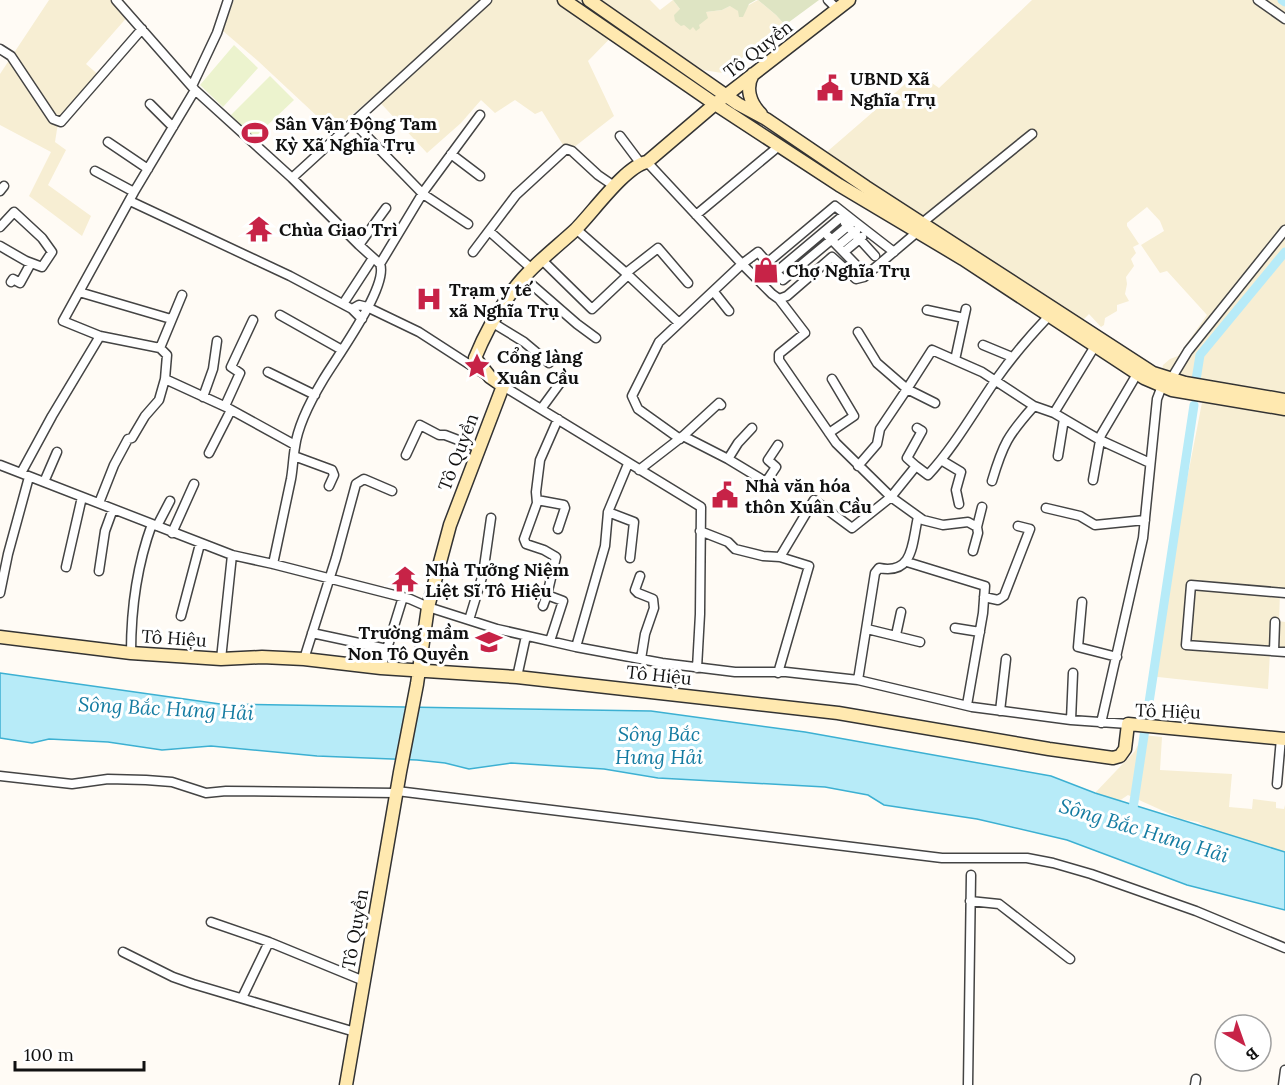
<svg xmlns="http://www.w3.org/2000/svg" width="1285" height="1085" font-family="Lora,serif">
  <style>
    .farmland { fill: #f7eed3 }
    .cemetery { fill: #dee4c3 }
    .pitch { fill: #ecf3ce }
    .water { fill: #b7ebf8; stroke: #3cb0d2; stroke-width: 1.5 }
    .lines { fill: none; stroke-linecap: round; stroke-linejoin: round }
    .canal { stroke: #b7ebf8; stroke-width: 9 }
    .street-casing { stroke: #444; stroke-width: 11 }
    .secondary-casing { stroke: #333; stroke-width: 15 }
    .street { stroke: #fff; stroke-width: 8 }
    .secondary { stroke: #ffe9b0; stroke-width: 12 }
    .labels { text-anchor: middle; dominant-baseline: central; stroke-width: 6; stroke-linejoin: round; paint-order: stroke }
    .street-label { font-size: 18px; fill: #111; stroke: #fff }
    .poi-label { font-size: 18px; font-weight: bold; fill: #111; stroke: #fff; text-anchor: start }
    .water-label { font-size: 20px; font-style: italic; fill: #147ba1; stroke: #fff }
  </style>
  <rect width="100%" height="100%" fill="#fffbf5"/>
  <path class="farmland" d="M49,0H116L129,15L86,64L101,77L58,123L55,142L66,150L48,185L91,216L82,236L29,196L51,152L0,125V74Z
    M234,0H650L660,10L673,0L680,9L684,25L693,27L699,25L706,12L722,10L730,6H734L738,11L758,0L776,15L785,25L722,73L703,70L627,21L588,61L614,116L573,148L563,145L542,111L535,114L515,100L495,113L481,100L461,123L427,153L374,96L333,131L258,61L223,31Z
    M1032,0H1285V593H1280L1279,621L1285,622V652H1270L1268,689L1149,676L1205,387L1160,376L1163,365L1170,359L1178,356L1207,315L1167,271L1160,273L1141,245L1164,231L1160,221L1147,207L1127,223V226L1139,244L1133,247L1136,253L1131,259L1134,266L1126,277L1127,284L1125,294L1129,301L1117,305V311L1105,318L1104,325L1101,327L1089,314L1078,325L821,157L918,73L939,88Z
    M1143,735L1162,737L1160,770L1232,774L1229,807L1252,809L1253,799L1276,802V808L1284,809L1285,805V854L1215,833L1198,822L1181,819L1128,795L1119,801L1095,793L1135,751Z"/>
  <path class="cemetery" d="M673,0H756L749,4L743,17H739L738,11L730,6L722,10L706,12L708,18L699,25L700,28L696,31L693,27L690,30L684,25L681,26L675,21L674,15L680,9Z
    M758,0H819L785,25L776,15Z"/>
  <path class="pitch" d="M234,45L258,68L223,107L200,85Z
    M270,76L294,100L254,138L231,115Z"/>
  <path class="water" d="M0,673L220,704L651,711L805,732L1051,776L1095,793L1285,852V910L1187,885L1067,840L977,819L884,805L868,795L825,787L658,778L604,769L511,763L469,769L445,763L417,760L317,756L211,746L162,750L108,742L49,739L32,743L0,738Z"/>
  <g class="lines">
    <path class="canal" d="M1282,0L1285,2
      M1196,380L1200,355L1285,252
      M1132,815L1194,405"/>
    <g class="street-casing">
      <path id="street" d="M116,0L195,90L292,178L359,245L380,264C389,286 336,358 323,380C311,400 298,424 295,447C293,458 293,468 291,479C285,507 279,535 273,564
        M828,0L838,10
        M1258,0L1285,19
        M0,49L11,56L53,119L61,122L142,29
        M192,86L217,33L228,0
        M150,104L173,127
        M354,123L423,194L468,224
        M620,136L641,164
        M108,142L148,169
        M451,154L480,176
        M647,162L742,264L772,294L779,299L787,296L832,257L856,279L864,277L916,233
        M95,171L134,192
        M292,178L487,0
        M0,191L4,186
        M130,201L290,276L352,309L362,319
        M696,215L779,146
        M845,223L875,256
        M922,223L1032,134
        M0,227L14,212L42,238L52,252L42,267L26,261L0,246
        M576,229L626,273L679,323
        M489,231L532,269
        M828,236L861,270
        M359,245L386,208
        M838,246L856,231
        M473,252L516,195L566,149L572,151L598,175L614,186
        M844,252L862,237
        M542,260L592,309L628,275
        M767,263L835,206L854,221
        M380,264L424,191L480,115
        M776,272L845,214
        M626,273L658,248L688,283
        M523,277L577,324L596,338
        M11,282L13,279L20,283L31,263
        M79,292L171,319
        M714,292L729,311
        M779,299L805,333L779,354V360L836,443L891,497L923,520L943,525L968,522L977,527L982,507
        M343,304L373,258
        M352,309L359,305L367,307L419,332L484,374
        M927,310L964,318L955,360
        M280,315L342,350
        M964,318L966,309
        M493,323L524,342L549,363
        M858,332L877,363L907,389L932,350L982,372L1034,406C1008,435 1003,444 992,481
        M983,345L1012,357
        M1095,346L1054,413L1100,440L1150,463
        M160,348L182,295
        M268,372L315,395
        M165,379L226,407L295,445
        M1171,379L1188,351L1285,230
        M503,386L701,507L700,614L697,668
        M203,397L213,369L217,341
        M225,406L240,373L231,367L253,320
        M1034,406L1054,413
        M541,409L563,379
        M829,433L854,416L832,379
        M683,436L728,459L766,482L776,467L768,460L778,445
        M680,439L638,409L632,396L659,342L742,264L758,252L783,280L854,221L894,252
        M209,453L231,410
        M406,455L420,425L439,435H445L479,448
        M294,456L332,470L334,475L329,486
        M1058,456L1064,419
        M728,459L738,443L752,428
        M941,460L961,472L956,490L959,504
        M628,464L608,512L634,522L630,558
        M0,465L232,555L273,564L410,599L428,607L497,629L576,647L662,663L735,672H786L858,680L972,707L1071,720L1128,724
        M858,466L877,444L880,429L907,389L935,403
        M916,466L907,458L922,431L917,428
        M639,470L683,436L719,403L721,405
        M21,473L52,416L100,336
        M1093,480L1101,435L1137,374
        M44,482L57,452
        M766,482L775,489
        M537,500L564,505L565,508L558,529
        M99,503L114,465L128,439L132,438L145,416L159,400L165,379L167,355L160,348L100,336L63,321L134,192L195,90
        M1046,508L1080,516L1095,525L1145,520
        M157,526L170,501
        M700,531L728,542L735,549L763,556L780,557L809,566L778,673
        M172,533L194,484
        M973,551L978,533L977,527
        M780,557L814,500L852,528L891,497L916,466L928,475C954,447 973,413 995,381C1011,358 1029,337 1048,317
        M907,562L985,586L983,613L967,705
        M66,567L82,497
        M99,571L105,531L113,509
        M640,576L635,590L638,593L653,599L654,608L645,634L641,659
        M0,593L8,554L29,477
        M1285,593L1191,585L1186,645L1285,652
        M984,597L998,600L1004,596L1030,529L1018,526
        M1082,602L1078,647L1117,657
        M543,606L547,595
        M181,616L200,544
        M469,620L483,574L491,518
        M955,628L980,632
        M867,629L920,642
        M312,633L387,649
        M896,635L901,612
        M550,641L563,601L547,595L556,557L544,550L526,544L524,539L537,503L536,492L540,460L558,419
        M576,647L605,546L608,512
        M1274,651L1275,622
        M131,653C131,609 137,565 152,524
        M221,659L232,555
        M304,659L336,558L356,484L364,479L392,491
        M381,668L403,597
        M517,677L526,636
        M858,680L875,573L879,568C914,575 912,543 918,517
        M1000,711L1006,659
        M1071,720L1073,673
        M1101,723L1143,538L1157,399L1162,386
        M0,776L72,784L108,779L146,780L172,782L206,793L226,791L396,793
        M1277,784L1281,738
        M397,791L942,858H1027L1053,863L1091,874L1196,911L1285,948
        M970,901L999,904L1070,959
        M211,922L269,942L364,981
        M123,952L173,977L193,984L355,1032
        M242,998L269,942
        M968,1085L971,875
        M1195,1085L1196,1079
        M1283,1085L1285,1070"/>
    </g>
    <g class="secondary-casing">
      <path id="secondary" d="M564,0L715,104L839,185L963,259L1144,378L1172,390L1285,409
        M589,0L738,104L766,119L866,187L1153,373L1185,383L1285,400
        M753,74C745,88 750,103 761,114
        M0,637L131,653L221,659L262,657L304,659L381,668L517,677L838,713L1049,749L1113,758L1120,756L1125,749L1128,724L1285,739
        M346,1085L400,772L417,684L428,607L450,525L503,386L490,377L475,358C484,336 497,312 511,293C528,269 552,251 574,231C591,215 625,166 647,162L715,104L849,0"/>
    </g>
    <use href="#street" class="street"/>
    <use href="#secondary" class="secondary"/>
  </g>
  <defs>
    <g id="civic-bare" transform="scale(2.07)"><path d="M-.6-6.5H3V-4.5H.6V-3L4-1V1h2V6H-6V1h2V-1L-.6-3ZM-1.2 2.5V6h2.4V2.5Z" fill="#c72347" stroke="#fff" stroke-width="2.5" paint-order="stroke"/></g>
    <g id="stadium-bare" transform="scale(2.07)"><path d="M0-5a6.5 5 0 1 0 0 10a6.5 5 0 1 0 0-10ZM-3.5-1.8h7v3.6h-7Z" fill="#c72347" stroke="#fff" stroke-width="2.5" paint-order="stroke"/></g>
    <g id="temple-bare" transform="scale(2.07)"><path d="M0-6L5-2H3V0L6.5 2.5H4V6H1.5V3h-3V6H-4V2.5H-6.5L-3 0V-2H-5Z" fill="#c72347" stroke="#fff" stroke-width="2.5" paint-order="stroke"/></g>
    <g id="shop-bare" transform="scale(2.07)"><path d="M-5-2.5h2.3a2.7 3.5 0 0 1 5.4 0H5L5.5 6h-11ZM-1.5-2.5h3a1.5 2.3 0 0 0-3 0Z" fill="#c72347" stroke="#fff" stroke-width="2.5" paint-order="stroke"/></g>
    <g id="hospital-bare" transform="scale(2.07)"><path d="M-5-5h3v3.5h4V-5h3V5h-3V1.5h-4V5h-3Z" fill="#c72347" stroke="#fff" stroke-width="2.5" paint-order="stroke"/></g>
    <g id="sight-bare" transform="scale(2.07)"><path d="M0-6L1.8-2.2L6-1.7L2.9 1.2L3.7 5.4L0 3.3L-3.7 5.4L-2.9 1.2L-6-1.7L-1.8-2.2Z" fill="#c72347" stroke="#fff" stroke-width="2.5" paint-order="stroke"/></g>
    <g id="school-bare" transform="scale(2.07)"><path d="M0-5L7-2L0 1L-7-2ZM-4 1L0 2.5L4 1V4Q0 6-4 4Z" fill="#c72347" stroke="#fff" stroke-width="2.5" paint-order="stroke"/></g>
  </defs>
  <g fill-rule="evenodd">
    <use href="#civic-bare" x="830" y="88"/>
    <use href="#stadium-bare" x="255" y="133"/>
    <use href="#temple-bare" x="259" y="229"/>
    <use href="#shop-bare" x="766" y="270"/>
    <use href="#hospital-bare" x="429" y="299"/>
    <use href="#sight-bare" x="477" y="366"/>
    <use href="#civic-bare" x="725" y="495"/>
    <use href="#temple-bare" x="405" y="579"/>
    <use href="#school-bare" x="489" y="642"/>
  </g>
  <g class="labels">
    <g class="street-label">
      <text transform="translate(758 49) rotate(-38)">Tô Quyền</text>
      <text transform="translate(458 452) rotate(-69)">Tô Quyền</text>
      <text transform="translate(174 638) rotate(4)">Tô Hiệu</text>
      <text transform="translate(659 675) rotate(6)">Tô Hiệu</text>
      <text transform="translate(1168 711) rotate(2)">Tô Hiệu</text>
      <text transform="translate(355 929) rotate(-80)">Tô Quyền</text>
    </g>
    <g class="poi-label">
      <text x="850" y="78">UBND Xã<tspan x="850" dy="21">Nghĩa Trụ</tspan></text>
      <text x="275" y="123">Sân Vận Động Tam<tspan x="275" dy="21">Kỳ Xã Nghĩa Trụ</tspan></text>
      <text x="279" y="229">Chùa Giao Trì</text>
      <text x="786" y="270">Chợ Nghĩa Trụ</text>
      <text x="449" y="289">Trạm y tế<tspan x="449" dy="21">xã Nghĩa Trụ</tspan></text>
      <text x="497" y="356">Cổng làng<tspan x="497" dy="21">Xuân Cầu</tspan></text>
      <text x="745" y="485">Nhà văn hóa<tspan x="745" dy="21">thôn Xuân Cầu</tspan></text>
      <text x="425" y="569">Nhà Tưởng Niệm<tspan x="425" dy="21">Liệt Sĩ Tô Hiệu</tspan></text>
      <text x="469" y="632" text-anchor="end">Trường mầm<tspan x="469" dy="21">Non Tô Quyền</tspan></text>
    </g>
    <g class="water-label">
      <text transform="translate(166 708) rotate(3)">Sông Bắc Hưng Hải</text>
      <text x="659" y="733">Sông Bắc<tspan x="659" dy="23">Hưng Hải</tspan></text>
      <text transform="translate(1144 830) rotate(17)">Sông Bắc Hưng Hải</text>
    </g>
  </g>
  <g transform="translate(1243 1043) rotate(140)"><circle r="28" fill="#ffffff" stroke="#a0a0a0" stroke-width="1.5"/>
  <path d="M0-4.5L10 22L0 15L-10 22Z" fill="#c72347"/>
  <text y="-9" font-size="16" font-weight="bold" text-anchor="middle" fill="#111111">B</text>
  </g>
  <path d="M15 1061v9h129v-9" fill="none" stroke="#111111" stroke-width="3"/>
  <text x="24" y="1061" font-size="18" fill="#111111" stroke="#ffffff" stroke-width="4.5" paint-order="stroke">100 m</text>
</svg>
